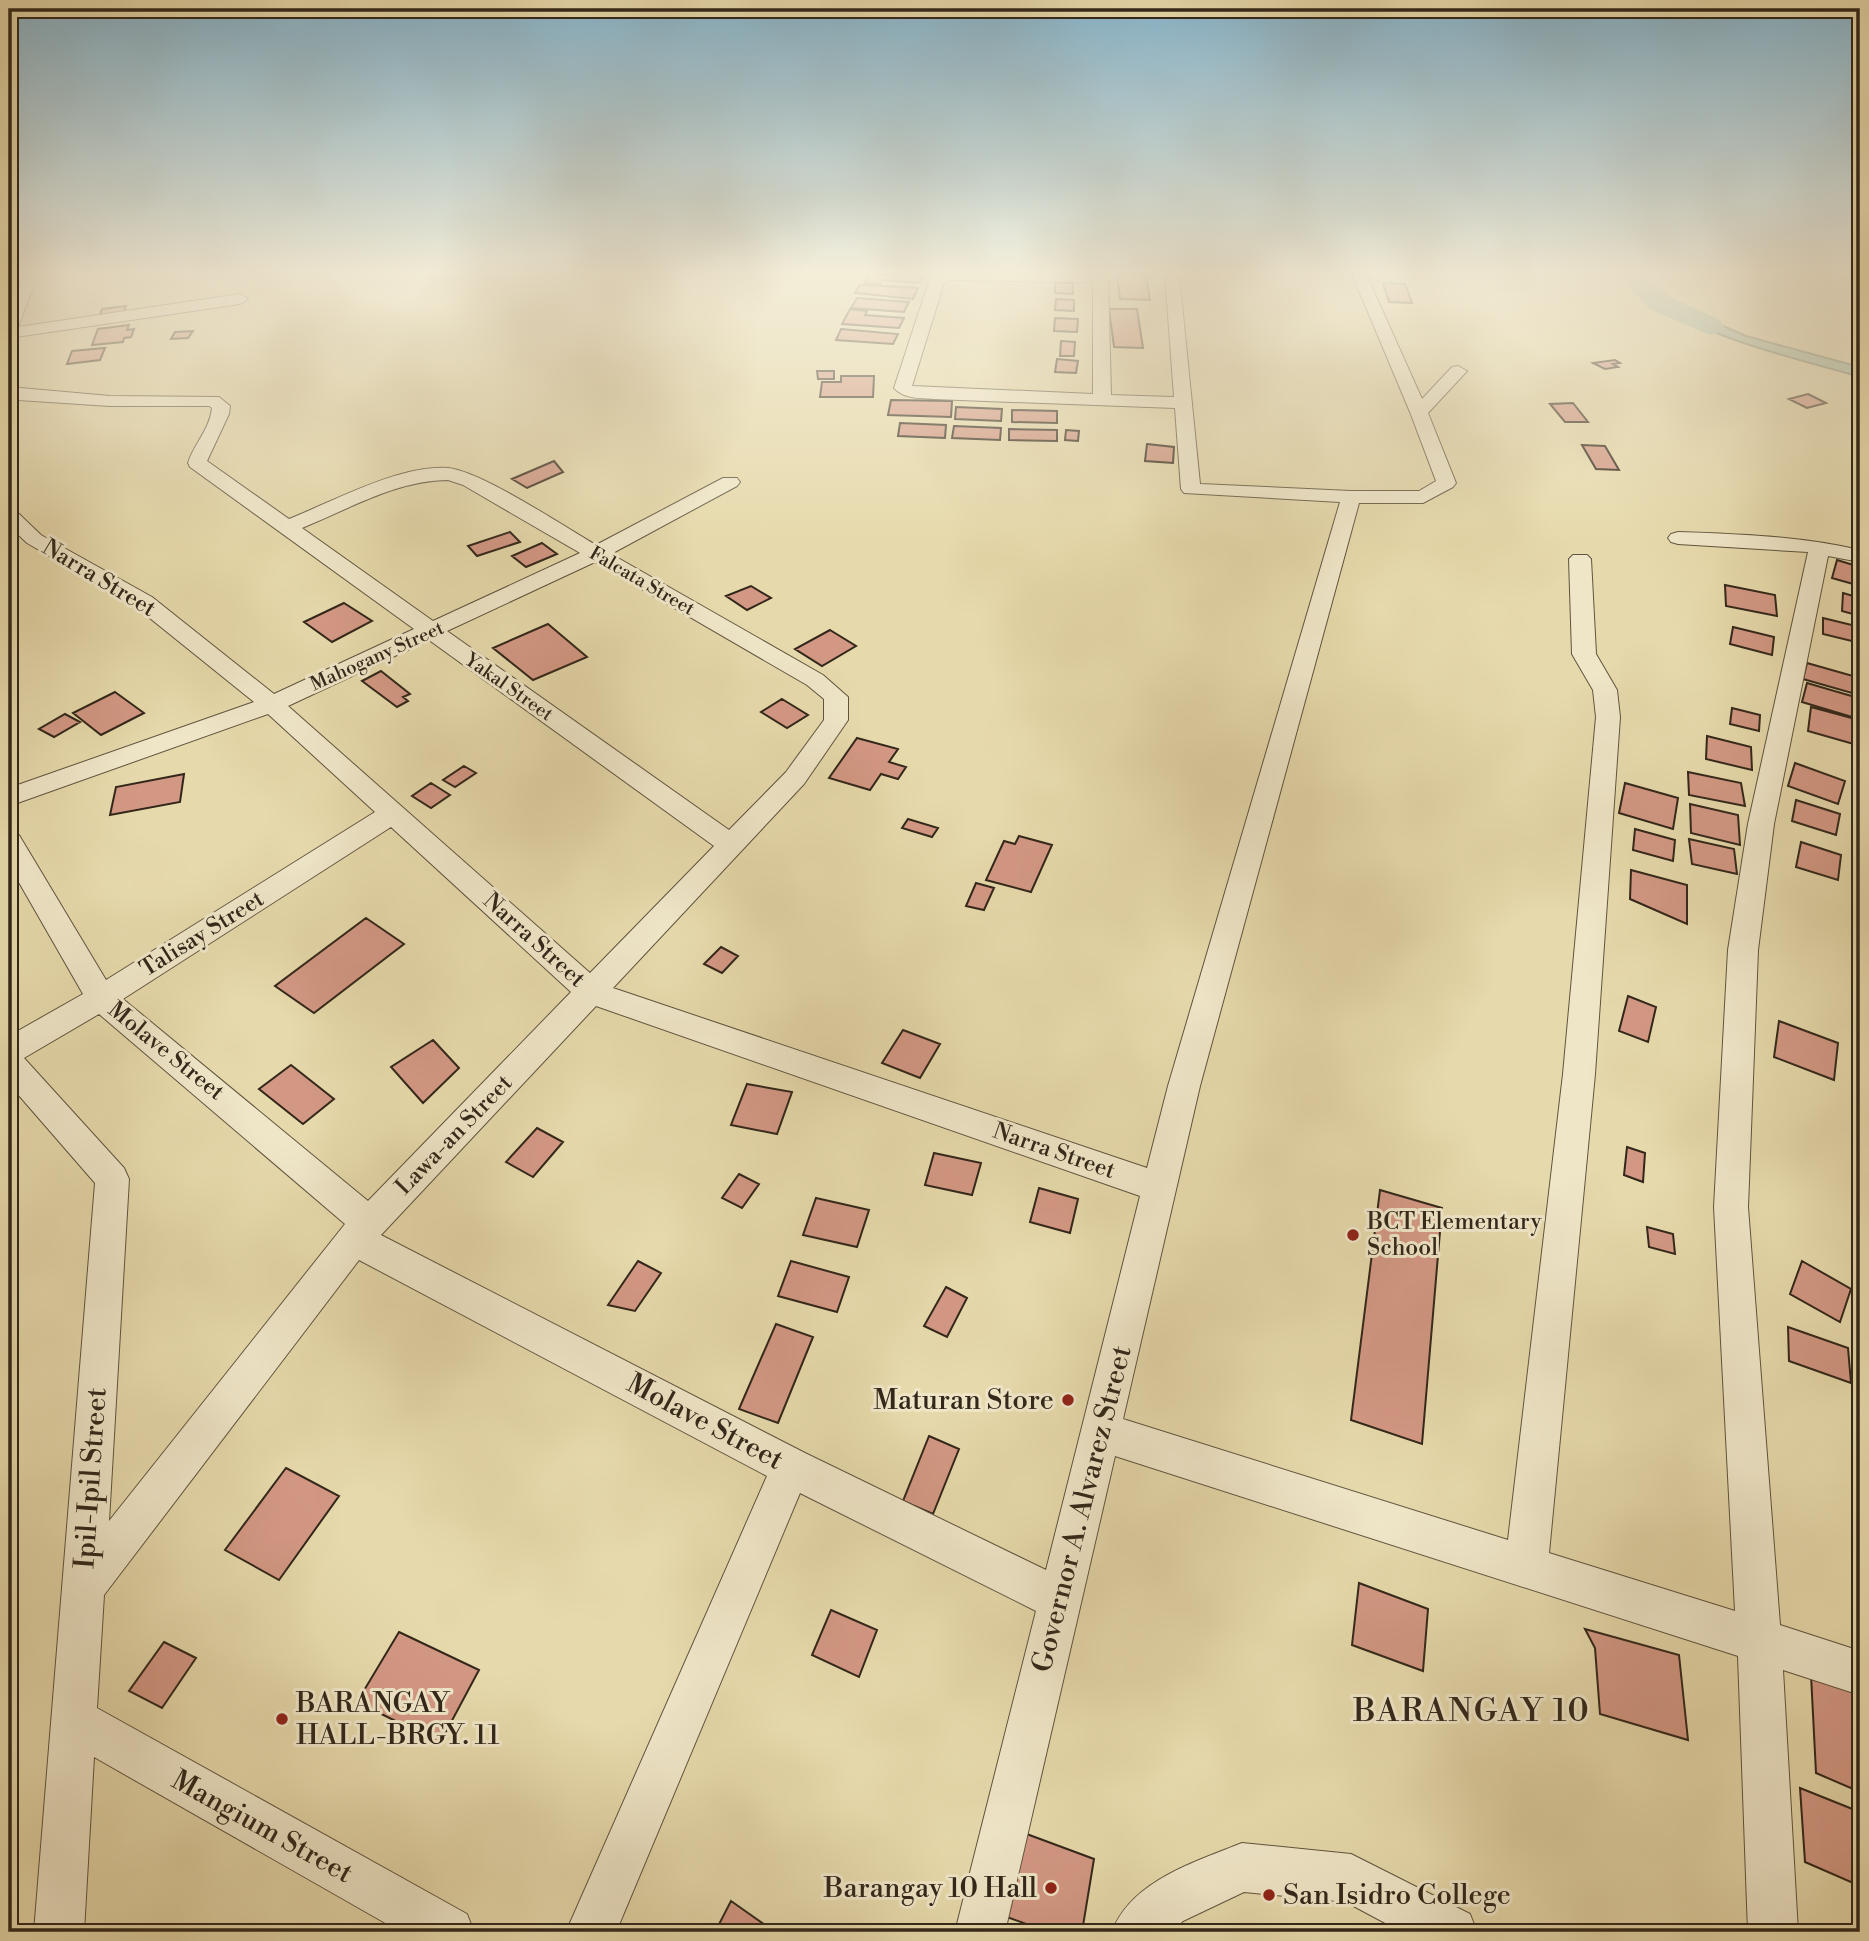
<svg xmlns="http://www.w3.org/2000/svg" width="1869" height="1941" font-family="'Libre Bodoni',serif">
  <style>
    .water { fill: #97baa6; stroke: #6f7f6e; stroke-width: 2 }
    .lines { fill: none; stroke-linecap: round; stroke-linejoin: round }
    .river { fill: #97baa6; fill-rule: evenodd }
    .building { fill: #d39884; stroke: #32271a; stroke-width: 2 }
    .minor-casing { stroke: #5f543e; stroke-width: 2 }
    .minor { fill: #efe6c8; fill-rule: evenodd }
    .poi-dot { fill: #8f2418; stroke: #efe6c8; stroke-width: 2.5 }
    .labels { text-anchor: middle; dominant-baseline: central; stroke-width: 6; stroke-linejoin: round; paint-order: stroke }
    .far-street-label { font-size: 19px; fill: #32271a; stroke: #efe6c8 }
    .street-label { font-size: 23px; fill: #32271a; stroke: #efe6c8 }
    .poi-label { font-size: 23px; fill: #32271a; stroke: #efe6c8; text-anchor: start }
    .near-poi-label { font-size: 28px; fill: #32271a; stroke: #efe6c8; text-anchor: end }
    .near-street-label { font-size: 28px; fill: #32271a; stroke: #efe6c8 }
    .near-quarter-label { font-size: 32px; letter-spacing: 2px; fill: #32271a; stroke: #efe6c8 }
  </style>
  <rect width="100%" height="100%" fill="#e6d9ab"/>
  <filter id="stains"><feTurbulence type="fractalNoise" baseFrequency=".00286" numOctaves="4"/><feColorMatrix values="0 0 0 0 .2 0 0 0 0 .09 0 0 0 0 .02 0 0 0 .5 -.17"/></filter>
  <radialGradient id="worn" r=".72"><stop offset=".6" stop-color="#630" stop-opacity="0"/><stop offset="1" stop-color="#630" stop-opacity=".3"/></radialGradient>
  <path class="water" d="M1648,293L1746,336L1860,367V377C1803,360 1688,335 1648,293Z"/>
  <g class="lines">
    <path class="river" d="M1616,274H1644L1670,297L1720,320L1724,326L1720,332L1710,335L1650,309Z"/>
  </g>
  <path class="building" d="M869,274H924L920,283L882,280L880,284L865,283Z
    M1117,274H1146L1150,300L1120,299Z
    M1055,283H1073V294L1055,293Z
    M1383,283L1405,284L1412,303L1389,302Z
    M863,285L918,288L913,299L855,293L859,286Z
    M857,298L909,302L904,312L851,308Z
    M1056,299L1074,300V311L1055,310Z
    M126,306L123,315L99,318L102,309Z
    M850,309L867,311L865,315L904,318L899,328L842,324Z
    M1109,309H1137L1143,348L1114,347Z
    M1055,318L1078,319L1077,332L1054,331Z
    M129,325L127,330L134,329L131,337L124,338L123,342L92,345L98,329Z
    M841,329L898,334L893,344L836,340Z
    M193,331L188,338L171,339L175,332Z
    M1061,341L1075,342L1074,356H1060Z
    M105,348L100,360L67,364L72,351Z
    M1057,359L1078,361L1076,373L1055,372Z
    M1615,360L1620,363L1613,364L1618,367L1605,369L1593,363Z
    M817,371H834V379H818Z
    M841,376H874L873,397H820L822,382H841Z
    M1808,394L1826,403L1807,408L1789,399Z
    M891,400L952,401L951,417L888,415Z
    M1573,403L1588,422H1565L1550,404Z
    M956,407L1002,409L1001,421L955,419Z
    M1012,410L1057,411V423L1012,422Z
    M900,423L946,425L945,438L898,436Z
    M954,426L1001,428L1000,440L952,438Z
    M1009,429L1057,430V441L1009,440Z
    M1066,430L1079,431L1078,441L1065,440Z
    M1147,444L1174,447L1173,463L1145,461Z
    M1582,445L1605,446L1619,470L1596,469Z
    M554,461L563,472L527,488L512,479Z
    M510,532L520,542L477,556L468,546Z
    M542,543L557,554L526,567L512,556Z
    M1837,560L1860,567V586L1832,578Z
    M1725,585L1775,595L1777,616L1726,606Z
    M751,586L771,598L747,610L726,596Z
    M1843,593L1860,598V616L1842,611Z
    M344,603L372,621L332,642L304,622Z
    M1823,618L1860,627V643L1823,634Z
    M548,624L587,657L533,680L493,648Z
    M1733,627L1774,637L1772,655L1730,644Z
    M830,630L856,646L822,666L795,649Z
    M1807,663L1860,678L1859,695L1803,679Z
    M381,671L410,694L403,697L408,701L397,707L362,681Z
    M1807,683L1855,697L1852,717L1802,702Z
    M115,692L144,713L101,735L73,713Z
    M782,699L808,715L787,728L761,712Z
    M1811,707L1859,720L1857,745L1808,731Z
    M1732,708L1760,715L1759,731L1730,724Z
    M65,714L80,722L54,737L39,729Z
    M1707,736L1751,747L1752,770L1706,759Z
    M857,738L898,749L889,762L906,767L898,779L881,774L870,790L829,778Z
    M1795,763L1845,781L1838,804L1788,786Z
    M464,766L476,773L455,787L443,780Z
    M1688,772L1741,783L1745,806L1689,795Z
    M184,774L180,802L110,815L116,787Z
    M431,783L450,795L431,808L412,796Z
    M1625,783L1678,798L1673,829L1619,813Z
    M1796,800L1840,814L1836,835L1792,821Z
    M1690,804L1738,815L1740,845L1691,833Z
    M908,819L938,828L932,837L902,828Z
    M1635,829L1675,840L1673,861L1633,850Z
    M1019,836L1052,845L1031,892L986,880L1004,841L1015,844Z
    M1689,839L1734,849L1737,874L1692,864Z
    M1801,842L1841,855L1838,880L1796,867Z
    M1631,870L1687,885V924L1630,899Z
    M976,883L994,888L984,910L966,906Z
    M366,918L404,944L314,1013L275,986Z
    M721,947L738,956L722,973L704,964Z
    M1628,996L1656,1007L1648,1042L1619,1031Z
    M1779,1021L1838,1043L1834,1080L1774,1057Z
    M903,1030L940,1044L920,1078L882,1063Z
    M433,1040L459,1068L423,1103L391,1067Z
    M291,1065L334,1099L303,1124L259,1089Z
    M747,1084L792,1092L777,1134L731,1125Z
    M537,1128L563,1142L533,1177L506,1162Z
    M1627,1147L1645,1153L1643,1182L1624,1175Z
    M934,1153L981,1163L972,1195L925,1185Z
    M739,1174L759,1184L742,1208L722,1198Z
    M1039,1188L1078,1199L1070,1233L1030,1222Z
    M1380,1190L1442,1208L1422,1444L1351,1420Z
    M816,1198L869,1210L857,1247L803,1235Z
    M1647,1227L1673,1234L1675,1254L1649,1247Z
    M638,1261L661,1273L635,1311L608,1305Z
    M791,1261L849,1277L837,1312L778,1296Z
    M1802,1261L1851,1289L1840,1322L1790,1294Z
    M946,1287L967,1298L947,1337L924,1326Z
    M776,1324L813,1337L778,1423L739,1409Z
    M1788,1327L1848,1348L1851,1383L1789,1361Z
    M929,1436L959,1449L933,1514L903,1501Z
    M286,1468L339,1496L279,1580L225,1550Z
    M1359,1583L1428,1609L1423,1671L1352,1645Z
    M831,1610L877,1630L859,1677L812,1655Z
    M1585,1629L1679,1655L1688,1740L1600,1714L1595,1648Z
    M399,1632L479,1670L440,1743L357,1702Z
    M164,1642L196,1658L162,1708L129,1691Z
    M1811,1675L1860,1695V1792L1816,1773Z
    M1800,1788L1860,1812V1886L1805,1862Z
    M1024,1833L1094,1859L1082,1932H1048L1007,1917Z
    M731,1901L775,1932H715Z"/>
  <g class="lines">
    <g class="minor-casing">
      <path id="minor" d="M24,274H38L18,327L240,294L248,299L240,304L9,338V310Z
        M938,274H1108L1111,395L1174,397L1165,274H1179L1200,484L1351,491H1419L1436,481L1410,412L1352,274H1366L1422,399L1452,367L1458,366L1467,371L1428,413L1456,483L1453,487L1423,503H1359L1200,1086L1123,1419L1508,1540L1563,1074L1596,717L1593,690L1572,654L1569,559L1573,555H1587L1591,559L1596,654L1617,690L1620,717L1595,1074L1549,1553L1735,1611L1714,1207L1728,950L1748,824L1808,552L1678,544L1671,542L1668,538L1671,534L1678,532C1739,534 1800,536 1860,550V562L1828,556L1774,824L1758,950L1748,1207L1780,1625L1860,1651V1695L1783,1670L1798,1932H1748L1738,1656L1115,1456L1005,1932H955L1036,1611L800,1493L616,1932H566L767,1476L359,1260L104,1595L97,1708L467,1914L474,1932H401L94,1757L84,1932H34L95,1183L9,1084V1036L83,994L9,865V833L19,835L106,980L375,812L268,714L9,806V788L254,702L136,607L27,543L9,526V509L16,511L41,535L152,597L274,694L414,629L190,467L188,463C194,444 210,429 212,408L209,406H110L18,400L9,398V387L110,396L219,397L230,406L229,414L207,461L289,519C334,501 399,465 448,468C481,471 563,526 596,545L723,478H737L740,482L737,486L611,554L823,675L848,697V720L804,784L613,988L1147,1168L1168,1086L1340,502L1184,493L1181,489L1175,408L934,399C920,398 904,399 894,388L929,281ZM949,280L1093,282V394L912,386L944,283ZM448,480L463,485L580,553L433,621L302,528C347,510 397,480 448,480ZM595,562L807,685L824,699V720L786,772L729,830L447,631ZM429,640L714,846L590,973L288,706ZM391,827L571,992L368,1201L123,999ZM596,1006L1140,1196L1046,1570L805,1453L381,1235ZM99,1014L345,1224L109,1521L129,1179L124,1168L24,1058Z
        M1242,1843L1351,1854L1470,1914L1477,1932H1402L1346,1902L1244,1892L1183,1921L1171,1932H1112C1131,1881 1195,1862 1242,1843Z"/>
    </g>
    <use href="#minor" class="minor"/>
  </g>
  <linearGradient id="sky" x2="0" y2="1"><stop stop-color="#87b6ce"/><stop offset="0.5" stop-color="#f4eed9"/><stop offset="1" stop-color="#f4eed9" stop-opacity="0"/></linearGradient>
  <rect width="1869" height="545" fill="url(#sky)"/>
  <g class="poi-dot">
    <circle cx="1353" cy="1235" r="7"/>
    <circle cx="1068" cy="1400" r="7"/>
    <circle cx="282" cy="1719" r="7"/>
    <circle cx="1051" cy="1888" r="7"/>
    <circle cx="1269" cy="1895" r="7"/>
  </g>
  <g class="labels">
    <g class="far-street-label">
      <text transform="translate(642 581) rotate(30)">Falcata Street</text>
      <text transform="translate(377 656) rotate(-24)">Mahogany Street</text>
      <text transform="translate(509 687) rotate(35)">Yakal Street</text>
    </g>
    <g class="street-label">
      <text transform="translate(99 578) rotate(31)">Narra Street</text>
      <text transform="translate(202 934) rotate(-32)">Talisay Street</text>
      <text transform="translate(534 940) rotate(42)">Narra Street</text>
      <text transform="translate(166 1051) rotate(39)">Molave Street</text>
      <text transform="translate(454 1135) rotate(-46)">Lawa-an Street</text>
      <text transform="translate(1054 1151) rotate(19)">Narra Street</text>
    </g>
    <g class="poi-label">
      <text x="1367" y="1222">BCT Elementary<tspan x="1367" dy="26">School</tspan></text>
    </g>
    <g class="near-poi-label">
      <text x="1054" y="1400">Maturan Store</text>
      <text x="296" y="1703" text-anchor="start">BARANGAY<tspan x="296" dy="32">HALL-BRGY. 11</tspan></text>
      <text x="1037" y="1888">Barangay 10 Hall</text>
      <text x="1283" y="1895" text-anchor="start">San Isidro College</text>
    </g>
    <g class="near-street-label">
      <text transform="translate(705 1422) rotate(28)">Molave Street</text>
      <text transform="translate(91 1478) rotate(-86)">Ipil-Ipil Street</text>
      <text transform="translate(1082 1509) rotate(-76)">Governor A. Alvarez Street</text>
      <text transform="translate(262 1827) rotate(29)">Mangium Street</text>
    </g>
    <g class="near-quarter-label">
      <text x="1472" y="1711">BARANGAY 10</text>
    </g>
  </g>
  <rect width="1869" height="1941" fill="none" stroke="#e6d9ab" stroke-width="35"/>
  <rect x="10" y="10" width="1848" height="1920" fill="none" stroke="#32271a" stroke-width="3.5"/>
  <rect x="18" y="18" width="1834" height="1906" fill="none" stroke="#32271a" stroke-width="2"/>
  <rect width="100%" height="100%" filter="url(#stains)"/>
  <rect width="100%" height="100%" fill="url(#worn)"/>
</svg>
